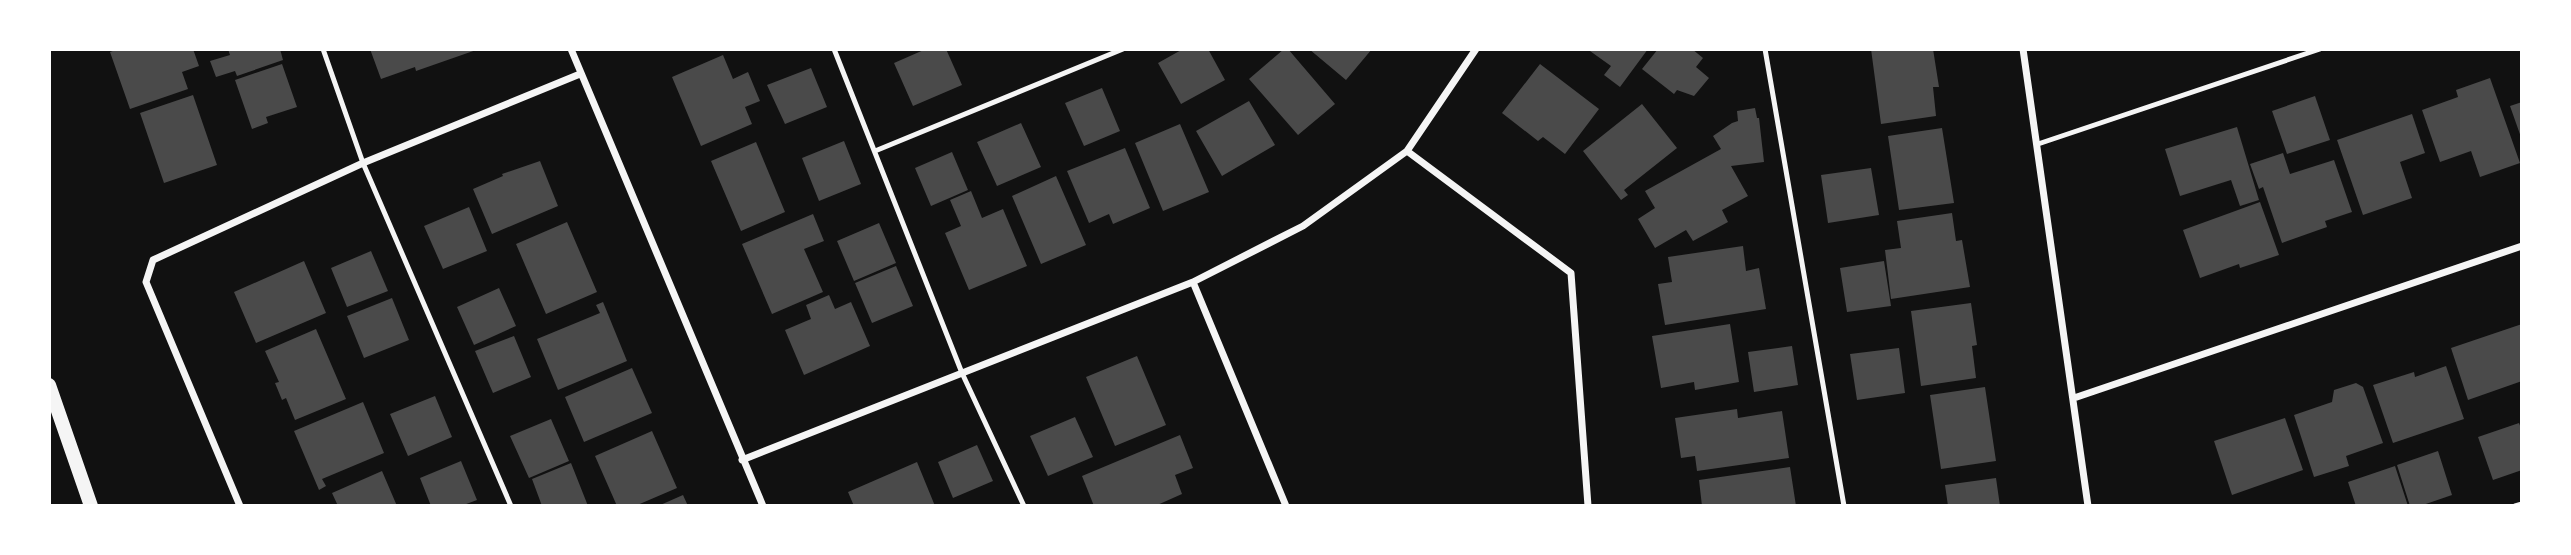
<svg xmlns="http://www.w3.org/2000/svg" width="2571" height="555" font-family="Inter,sans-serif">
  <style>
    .building { fill: #4a4a4a }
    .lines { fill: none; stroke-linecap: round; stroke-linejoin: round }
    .service { stroke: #f5f5f5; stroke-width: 5 }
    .minor { stroke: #f5f5f5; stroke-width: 7 }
    .secondary { stroke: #f5f5f5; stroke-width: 14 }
  </style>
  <rect width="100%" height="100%" fill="#111"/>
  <path class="building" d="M118,49H193L199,66L182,72L188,89L130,109L110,52Z
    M228,49H280L283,60L237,76L235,71L216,77L210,61L230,55Z
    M370,49H479L416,71L415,67L381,79Z
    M926,49H946L962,85L913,106L894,63Z
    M1183,49H1208L1225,80L1181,104L1158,63Z
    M1284,49H1288L1335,104L1298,135L1249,79Z
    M1309,49H1372L1346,80Z
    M1592,49H1648L1620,87L1604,75L1611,66L1590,51Z
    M1658,49H1692L1703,58L1696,67L1709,78L1694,96L1677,90L1674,94L1642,69Z
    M1871,49H1933L1939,87H1933L1936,116L1881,124Z
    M723,55L733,79L748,72L760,101L745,107L752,124L701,146L672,77Z
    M282,64L297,107L266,117L268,123L252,129L235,80Z
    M1540,64L1599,109L1565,154L1543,137L1538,141L1502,113Z
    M811,68L827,107L785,124L767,85Z
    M2490,78L2520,163L2480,177L2471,151L2440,162L2422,110L2458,97L2456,90Z
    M1102,88L1120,131L1084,146L1065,103Z
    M193,95L217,165L164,183L140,113Z
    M2315,96L2330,140L2287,154L2272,111Z
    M1249,101L1275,145L1222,176L1196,131Z
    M2522,102V140L2510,106Z
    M1642,104L1677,148L1624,190L1628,195L1621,200L1583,151Z
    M1755,108L1757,118H1759L1764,162L1731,166L1748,196L1722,210L1728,222L1693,241L1686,230L1655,248L1638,219L1655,208L1645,191L1721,149L1713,136L1732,123L1738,121L1737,111Z
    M2412,114L2425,153L2400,162L2412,198L2363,215L2337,140Z
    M1021,123L1041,167L997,186L977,142Z
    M1180,124L1209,192L1163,211L1135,143Z
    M2237,127L2259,200L2240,206L2231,180L2180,196L2165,149Z
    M1942,128L1954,203L1899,210L1888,136Z
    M844,141L861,184L819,201L802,158Z
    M756,142L785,212L741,231L711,161Z
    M1125,148L1150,208L1113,224L1109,214L1089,223L1067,171Z
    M952,152L968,190L931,206L915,168Z
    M2283,153L2290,174L2334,160L2352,212L2325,221L2327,227L2282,243L2263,187L2259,189L2250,164Z
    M540,161L558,206L492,234L473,189L503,176L502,174Z
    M1871,168L1879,215L1828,223L1821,175Z
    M1056,176L1086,245L1041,264L1012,196Z
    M971,191L982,218L1003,209L1027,266L969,290L945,233L961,226L950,200Z
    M2260,202L2279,255L2240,268L2239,264L2200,278L2183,230Z
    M469,207L487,251L443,269L424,226Z
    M1952,213L1956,241L1962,240L1970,287L1891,299L1885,250L1901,248L1897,221Z
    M813,214L824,241L804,249L823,292L772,314L742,244Z
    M567,222L597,292L546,314L516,244Z
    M879,223L896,263L854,281L837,241Z
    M1743,246L1746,271L1759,268L1766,309L1665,325L1658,284L1672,282L1668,257Z
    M371,251L388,291L347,307L331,268Z
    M304,261L326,313L256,343L234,292Z
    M1884,261L1891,306L1847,312L1840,268Z
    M896,266L913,306L872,323L855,283Z
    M499,288L516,326L474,345L457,307Z
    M829,295L835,309L851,302L870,346L804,375L785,330L811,319L806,305Z
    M392,298L409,340L364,358L347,316Z
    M603,302L627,361L558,390L537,339L600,313L596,305Z
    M1971,303L1977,345L1972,346L1976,378L1921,386L1911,311Z
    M1730,324L1739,382L1695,390L1694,382L1661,388L1652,336Z
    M2522,324V381L2468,400L2451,348Z
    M316,329L346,399L295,420L286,398L282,400L275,383L279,382L265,351Z
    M514,336L531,377L493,393L475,351Z
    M1792,346L1798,385L1754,392L1748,352Z
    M1899,348L1905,393L1857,400L1850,354Z
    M1137,356L1166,425L1115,446L1086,377Z
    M2446,366L2464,419L2393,443L2373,385L2414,372L2415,377Z
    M632,368L652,413L584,442L565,397Z
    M2356,383L2363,387L2383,443L2346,456L2349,466L2314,477L2294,415L2332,402L2334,390Z
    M1985,387L1996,461L1941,469L1930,395Z
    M435,396L452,437L408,456L390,414Z
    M363,402L384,453L322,479L326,486L319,490L294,431Z
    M1737,409L1738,418L1782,411L1789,458L1697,471L1695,456L1681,458L1675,418Z
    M1075,417L1093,457L1048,476L1030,436Z
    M2285,418L2303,470L2232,495L2214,441Z
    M551,419L569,461L529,478L510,436Z
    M2519,423L2522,431V470L2493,480L2478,437Z
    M652,431L677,488L635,506H617L595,456Z
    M1180,435L1193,468L1175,475L1182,494L1155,506H1094L1082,476Z
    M977,445L993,481L953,498L938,462Z
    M2438,451L2452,495L2420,506H2410L2397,465Z
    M461,461L477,500L461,506H431L420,478Z
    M917,462L935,506H854L848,492Z
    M571,463L588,506H542L532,479Z
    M2395,466L2408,506H2356L2348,482Z
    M1790,467L1796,506H1702L1699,480Z
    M382,471L397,506H338L332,493Z
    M1996,478L2000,506H1948L1945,485Z
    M683,495L688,506H658Z"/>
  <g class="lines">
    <path class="service" d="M323,49L363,163L511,506
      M834,49L962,373L1024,506
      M1765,49L1844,506
      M2038,144L2320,49
      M875,151L1123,49
      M2515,506L2522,504"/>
    <path class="minor" d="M571,49L763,506
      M2023,49L2088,506
      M1407,151L1571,273L1588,506
      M1193,282L1286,506
      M2074,398L2522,246
      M742,460L1193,282L1303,226L1407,151L1476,49
      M240,506L146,282L153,260L363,163L580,74"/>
    <path class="secondary" d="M49,385L91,506"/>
  </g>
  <rect width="2571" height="555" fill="none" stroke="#ffffff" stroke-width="102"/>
</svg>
